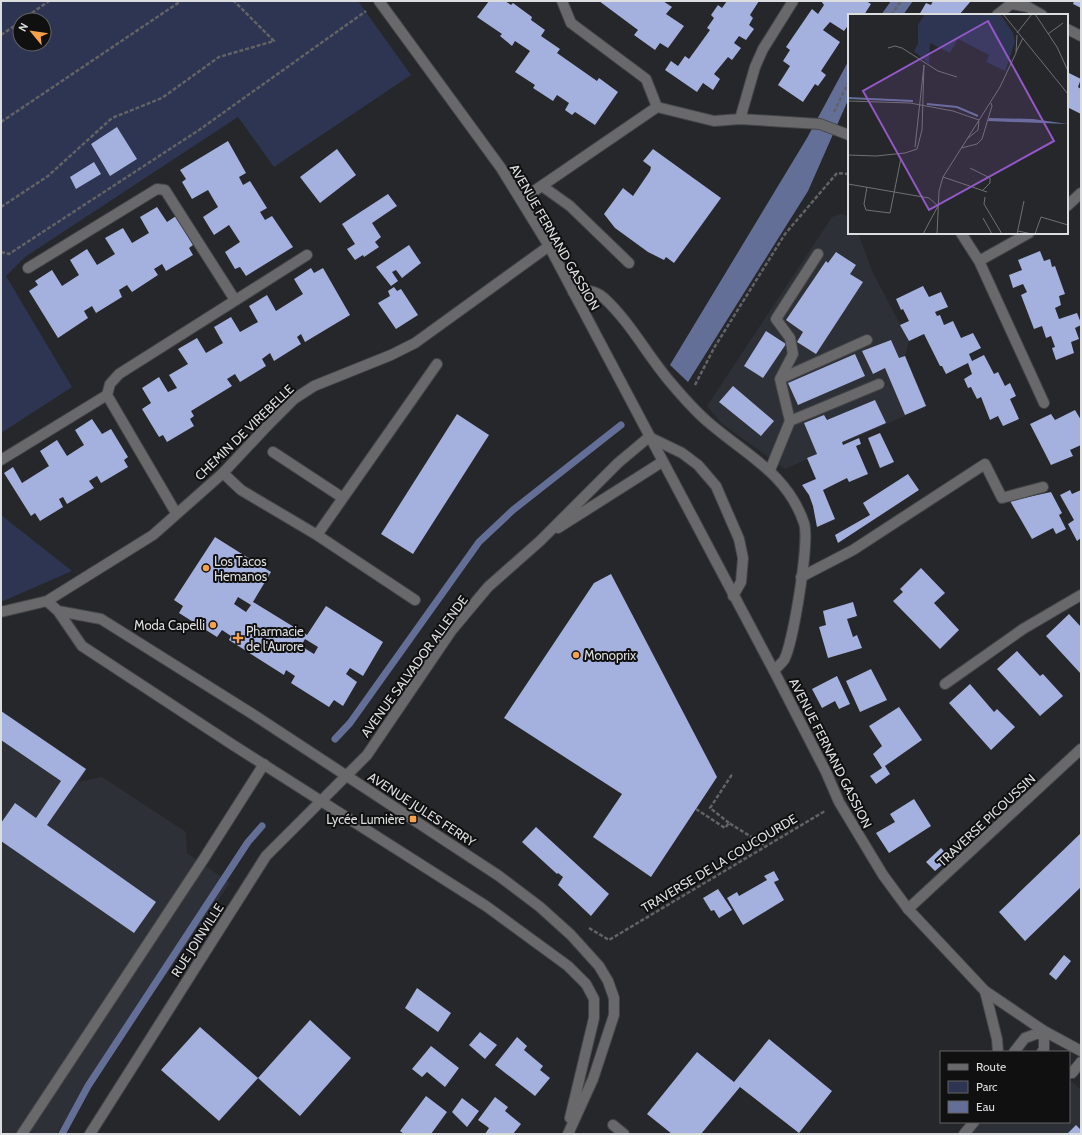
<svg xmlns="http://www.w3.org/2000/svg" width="1082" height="1135" font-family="Cabin,sans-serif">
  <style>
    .built { fill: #2e3037 }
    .green { fill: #2e3552; fill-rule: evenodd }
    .water { fill: #646f98 }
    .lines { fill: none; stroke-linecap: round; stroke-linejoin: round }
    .stream { stroke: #646f98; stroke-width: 7 }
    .building { fill: #a4b0dd; fill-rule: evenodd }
    .service-casing { stroke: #444547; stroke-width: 12 }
    .pedestrian-casing { stroke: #444547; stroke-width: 12 }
    .minor-casing { stroke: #444547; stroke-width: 12 }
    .tertiary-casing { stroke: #444547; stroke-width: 12 }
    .path { stroke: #626365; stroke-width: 2.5; stroke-dasharray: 4 2; stroke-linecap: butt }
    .service { stroke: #69696c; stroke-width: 10 }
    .pedestrian { stroke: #69696c; stroke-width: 10 }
    .minor { stroke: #69696c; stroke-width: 10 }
    .tertiary { stroke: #69696c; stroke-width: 10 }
    .poi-dot { fill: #f7a14a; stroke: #101011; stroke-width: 1.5 }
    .labels { text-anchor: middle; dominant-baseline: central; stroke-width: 4; stroke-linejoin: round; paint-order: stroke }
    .street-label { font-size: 13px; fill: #dcddde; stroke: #101011 }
    .poi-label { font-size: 13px; fill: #dcddde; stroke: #101011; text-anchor: start }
    .inset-river { fill: none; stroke: #646f98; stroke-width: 2 }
    .inset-road { fill: none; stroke: #6f7072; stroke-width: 1 }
    .view { fill: #9358c7; fill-opacity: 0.15; stroke: #9358c7; stroke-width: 2 }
    .inset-edge { fill: none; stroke: #dcddde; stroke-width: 2 }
  </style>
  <rect width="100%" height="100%" fill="#26272a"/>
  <path class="built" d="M840,214L849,216V233H858L873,273L909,341L905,356L927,406L785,469L721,423L707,406L832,217Z
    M1,710L87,769L79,782L102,777L186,832L187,853L230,883L56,1134H1Z
    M1069,1079L1081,1090V1134H968L981,1122H1069Z"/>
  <path class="green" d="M1,1H358L411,75L274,167L238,117L25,257L6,276L72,387L1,433ZM20,20H44V44H20Z
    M1,515L72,571L1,602Z"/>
  <path class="water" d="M891,1H913L903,15H881Z
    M849,60V98L808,191L688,382L670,365L807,138Z"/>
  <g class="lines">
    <path class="stream" d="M335,739L350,723L479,542L513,510L621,425
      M62,1134L88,1086L248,842L262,826"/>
  </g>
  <path class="building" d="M489,1H505L511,5L513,3L532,17L531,20L545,30L541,36L560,49L557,53L597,81L599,78L618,92L595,125L575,112L572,115L565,110L569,103L557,95L553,101L533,88L535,85L515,72L530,51L515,41L512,46L500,36L502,34L477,17Z
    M599,1H663L672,7L666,14L684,26L668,48L660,43L655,50L634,35L638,30Z
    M727,1H759L750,15L753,18L749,25L754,29L746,40L739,36L734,43L741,48L732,60L728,57L714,74L720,79L713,90L703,83L697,92L665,70L671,61L678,66L685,56L689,59L710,30L707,28L714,18L711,15L718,5L722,8Z
    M821,1H866L871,4L864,15H849V24L844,31L830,22L823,30L840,42L821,71L826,75L818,86L815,84L803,102L778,85L790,66L783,61L790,50L786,47L812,9L818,14L824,5Z
    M933,1H971L959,15H919L926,3L931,5Z
    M1074,1H1081V8L1073,4Z
    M1067,72L1081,79L1078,87L1081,89V114L1067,107Z
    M117,127L137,159L110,176L91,144Z
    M228,141L246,173L239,177L243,185L250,181L267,208L260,212L265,220L272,216L293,247L246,276L240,267L235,269L225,252L240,242L229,225L214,235L203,217L218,207L208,190L192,199L182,182L186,179L180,170Z
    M337,149L356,175L320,203L300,177Z
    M653,149L721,198L674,263L666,257L664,260L648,252L615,228L604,214L623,188L633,196L650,171L651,167L643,161Z
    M94,162L101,174L76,189L70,177Z
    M388,194L397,206L372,223L381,237L375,242L379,247L364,257L363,255L355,260L347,249L355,244L342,224Z
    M157,207L167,222L176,216L193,245L189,248L193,255L166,271L162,264L154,269L158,275L132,292L127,285L119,290L122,297L96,313L92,306L84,311L88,318L58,338L29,291L38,285L35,281L52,270L62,286L79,275L70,260L87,249L97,265L115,254L105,238L123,228L132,243L149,233L140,217Z
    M409,245L421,263L402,278L396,270L392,272L398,281L391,286L376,267Z
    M1040,251L1044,261L1050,259L1052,267L1055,266L1065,294L1059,296L1061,305L1055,308L1059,319L1077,313L1081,323V325L1075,328L1079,339L1071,342L1074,353L1056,360L1052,348L1055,347L1051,336L1046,338L1042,326L1034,329L1021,295L1027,292L1023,284L1013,288L1009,275L1022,270L1018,260Z
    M836,252L856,265L850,274L863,282L816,354L797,342L803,332L786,320L826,261L828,263Z
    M311,268L314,273L323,268L350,315L305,342L301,334L297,337L301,344L274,361L270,353L262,359L266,366L240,382L235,374L227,379L232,386L191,411L194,416L190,419L194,426L167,442L163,435L159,437L142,409L151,403L142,388L159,377L168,392L177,388L169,375L188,364L178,349L197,338L206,353L223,343L214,327L231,317L240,332L258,322L249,306L267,295L276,311L303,294L294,279Z
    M923,286L929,297L941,292L948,307L935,312L937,316L940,315L944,325L953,321L961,338L973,333L981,348L969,354L972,361L984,355L994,374L998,372L1005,386L1010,383L1016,396L1010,399L1019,419L1003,426L998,416L990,420L981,397L977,399L971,387L968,388L964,379L972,374L968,363L946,374L942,366H940L924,334L909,341L900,325L909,321L903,309L901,310L896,299Z
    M394,287L397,291L401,289L418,315L396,329L378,303L390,296L388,291Z
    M766,331L786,344L763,378L744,366Z
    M891,340L899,358L905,356L926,406L905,415L885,368L873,374L862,351Z
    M855,354L865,376L798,405L788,383Z
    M733,386L774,421L761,436L719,402Z
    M875,400L886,423L842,442L843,445L859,438L861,444L856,446L868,474L849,482L847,478L823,490L835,519L817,527L813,506L809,495L802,485L816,479L807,458L817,454L804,423L824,415L827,420Z
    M1075,410L1081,420V445L1070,450L1073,456L1051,465L1030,424L1051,414L1055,420Z
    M457,414L489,435L413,554L381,534Z
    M92,419L102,434L111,429L128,457L124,460L128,467L101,483L97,476L89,481L94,488L67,504L63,497L59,499L63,507L40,521L35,513L31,516L4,473L13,467L22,483L49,466L40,451L57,440L67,456L84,445L75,430Z
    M880,433L894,462L880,468L868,438Z
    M908,474L919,490L838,543L835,535L870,515L863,503Z
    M1070,490L1072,494L1081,490V538L1077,541L1068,524L1074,520L1060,495Z
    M1051,492L1062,513L1059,515L1066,529L1056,534L1053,528L1032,539L1010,501Z
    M215,537L271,572L253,602L307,635L326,606L383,642L363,676L350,668L346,674L357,682L343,706L334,700L329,707L291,683L295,676L286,670L284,675L229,640L231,636L222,630L217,637L179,613L183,606L174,600ZM238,597L251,605L246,612L234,604ZM305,639L318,647L314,654L301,646Z
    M921,568L945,593L934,603L959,630L940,649L893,601L903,592L900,589Z
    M611,574L717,777L651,877L593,837L622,794L504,718L594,583Z
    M853,602L857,616L847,619L853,637L857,635L862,648L828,658L819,627L826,625L823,611Z
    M1069,614L1081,627V674L1046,636Z
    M1017,651L1040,676L1043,674L1063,696L1040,716L997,669Z
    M871,669L887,700L860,712L846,681Z
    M837,676L850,704L839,709L835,701L822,708L812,689Z
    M970,684L994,712L997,709L1015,727L991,750L949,703Z
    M899,707L922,740L885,766L890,774L876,784L870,776L882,768L873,754L882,746L869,726Z
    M1,711L86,769L47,825L156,902L134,933L1,841V823L15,803L36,818L61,781L1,740Z
    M914,799L931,826L889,853L876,833L895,822L890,814Z
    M536,827L609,894L591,916L558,885L563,877L558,873L557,874L522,842Z
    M1081,833V887L1025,941L999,912Z
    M941,848L950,858L935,871L926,862Z
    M774,871L779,880L774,882L784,900L743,925L727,898L737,892L739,896L767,880L764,876Z
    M718,889L732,910L719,918L714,910L711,911L703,898Z
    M1064,955L1071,961L1056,980L1049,974Z
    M417,988L451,1013L438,1032L405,1008Z
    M310,1020L351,1058L300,1116L258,1078Z
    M200,1027L258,1078L219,1121L161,1070Z
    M480,1032L497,1045L485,1059L469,1045Z
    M517,1037L527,1046L524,1050L543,1066L540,1070L550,1078L535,1096L495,1065Z
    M769,1039L832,1091L799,1133L740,1087L701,1134H672L647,1114L697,1052L734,1082Z
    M431,1046L459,1068L445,1087L427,1072L422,1077L412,1069Z
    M426,1096L447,1112L431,1134H404L400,1131Z
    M495,1097L508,1107L505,1111L521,1124L513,1134H485L489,1128L478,1120Z
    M462,1098L479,1111L467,1127L452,1112Z
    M1076,1125L1081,1130V1134H1067Z"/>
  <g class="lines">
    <g class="service-casing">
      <path id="service" d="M562,1L571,23L646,79L657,107
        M997,15L1011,4L1028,7L1042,15
        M1067,29L1081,36
        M740,119L755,67L763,49L793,1
        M542,186L570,206L629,263
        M521,200L657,107L714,121L740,119L820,124L849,135
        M1067,206L1081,193
        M961,233L979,261L1044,403
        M979,261L1029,233
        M28,268L157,189L165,190L235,300
        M780,379L867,340
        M790,421L879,384
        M273,452L343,498
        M1,460L107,395
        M770,470L790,421L780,379L793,354L790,338L776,319L818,254
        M223,473L241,490L317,535L415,600
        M176,513L107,395L110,384L119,374L307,255
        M317,535L437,364
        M801,577L853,550L985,464L1002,498L1043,487
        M22,1134L203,860L264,764"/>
    </g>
    <g class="pedestrian-casing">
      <path id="pedestrian" d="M267,426L294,399L314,386L391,355L415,343L549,246"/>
    </g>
    <g class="minor-casing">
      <path id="minor" d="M573,292C585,290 594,289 604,298C631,323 647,355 671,383C682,396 695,411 708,422C746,455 787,473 804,523C810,541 793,644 784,660C781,664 777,667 774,671
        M558,528L662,462
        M47,601L58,611L82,646L233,745L486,906L568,966L586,984L594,999V1018L570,1118
        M58,611L101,619L254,715L499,876L540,907L571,935L599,966L608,981L614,998V1015L593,1079L568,1134
        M1,612L47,601L153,535L223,473L267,426
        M945,684L1023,629L1081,595
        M908,909L1081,749
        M985,991L997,1039L998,1052
        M1014,1052L1025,1038L1044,1031V1049L1042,1052
        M1069,1073H1072L1081,1062
        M613,1125L624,1134
        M90,1134L266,856L367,755L452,630L488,587L540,541L618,463L649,437L682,453L698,465L716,486L739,539L743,558L741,582L733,596
        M964,1134L974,1122"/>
    </g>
    <g class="tertiary-casing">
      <path id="tertiary" d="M379,1L501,168L549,246L774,671L826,772L839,802L883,875L908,909L985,991L1044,1031L1081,1051"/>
    </g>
    <path class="path" d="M891,15L901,1
      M22,20L49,1
      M1,35L20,22
      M834,112L849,81
      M1,122L181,1
      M1,207L48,176L112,118L162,98L219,57L274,41L234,1
      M1,252L9,254L199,130L366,11
      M695,385L714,348L785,234L837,173L849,174
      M696,809L725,828L729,823L766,846
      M729,823L710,808L733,773
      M589,928L609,940L825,811"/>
    <use href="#service" class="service"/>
    <use href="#pedestrian" class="pedestrian"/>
    <use href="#minor" class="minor"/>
    <use href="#tertiary" class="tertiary"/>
  </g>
  <g class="poi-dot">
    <circle cx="206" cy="568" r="4"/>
    <circle cx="213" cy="625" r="4"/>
    <path d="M236 632h4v4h4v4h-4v4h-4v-4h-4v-4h4z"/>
    <circle cx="576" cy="655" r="4"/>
    <rect x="409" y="815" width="8" height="8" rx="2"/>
  </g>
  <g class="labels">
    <g class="street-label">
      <text transform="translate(555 237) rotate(60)">AVENUE FERNAND GASSION</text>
      <text transform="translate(244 432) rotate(-44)">CHEMIN DE VIREBELLE</text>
      <text transform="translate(414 666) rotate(-54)">AVENUE SALVADOR ALLENDE</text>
      <text transform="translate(831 753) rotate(63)">AVENUE FERNAND GASSION</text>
      <text transform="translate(422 809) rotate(33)">AVENUE JULES FERRY</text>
      <text transform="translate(986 820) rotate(-43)">TRAVERSE PICOUSSIN</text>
      <text transform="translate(719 863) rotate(-31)">TRAVERSE DE LA COUCOURDE</text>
      <text transform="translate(197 940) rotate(-57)">RUE JOINVILLE</text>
    </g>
    <g class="poi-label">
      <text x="214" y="561">Los Tacos<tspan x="214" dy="15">Hemanos</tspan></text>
      <text x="205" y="625" text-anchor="end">Moda Capelli</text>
      <text x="246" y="631">Pharmacie<tspan x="246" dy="15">de l'Aurore</tspan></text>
      <text x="584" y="655">Monoprix</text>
      <text x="405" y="819" text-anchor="end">Lycée Lumière</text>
    </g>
  </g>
  <g transform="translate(848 14)">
    <rect width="220" height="220" fill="#26272a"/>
    <path d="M77,0H152L165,19L167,28L157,57L138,48L141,41L110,25L102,39L82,29L81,50L66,37L70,30V11Z" fill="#2e3552"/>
    <path d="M141,104L185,105L220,110L140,107Z" fill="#646f98"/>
    <path class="inset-river" d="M0,84L65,87M79,90L109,93L130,102"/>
    <path class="inset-road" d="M155,0L220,80M187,0L209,33L220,57M169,19L184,0M200,20L215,9M40,34L47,32L54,34L90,57L109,63M168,38L175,24M0,87L62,89L105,97L131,106M119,125L130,116L131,107M67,133L76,51M113,134L129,130L134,125L144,92L143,89M0,141L28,142L57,139L69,135L74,116L76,51M122,154L142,164V169L135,176M95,163L139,178M0,170L81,184L90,192M19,173L16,190L18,196L42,199L53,144M137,183L136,190L154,220M135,204L144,220M170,217L184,220M75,220L90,192M89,220L91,177L95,163L152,73L168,39L169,21M169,220L176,187M187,220L193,203L220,211"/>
    <path class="view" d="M140,7L206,127L81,196L15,77Z"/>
    <rect width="220" height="220" class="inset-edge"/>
  </g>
  <rect width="1082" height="1135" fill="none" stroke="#dcddde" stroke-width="4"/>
  <rect x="940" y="1051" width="130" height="72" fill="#101011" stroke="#626263"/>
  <rect x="948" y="1064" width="20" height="6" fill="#69696c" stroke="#626263"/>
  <text x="976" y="1071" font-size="12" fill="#dcddde">Route</text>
  <rect x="948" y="1081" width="20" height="12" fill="#2e3552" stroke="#626263"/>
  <text x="976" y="1091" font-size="12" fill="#dcddde">Parc</text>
  <rect x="948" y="1101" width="20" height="12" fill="#646f98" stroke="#626263"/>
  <text x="976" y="1111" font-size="12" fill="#dcddde">Eau</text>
  <g transform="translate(32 32) rotate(299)"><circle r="19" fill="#101011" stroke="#626263"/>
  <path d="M0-3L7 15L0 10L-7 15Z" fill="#f7a14a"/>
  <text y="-6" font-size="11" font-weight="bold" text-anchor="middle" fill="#dcddde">N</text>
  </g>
</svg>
